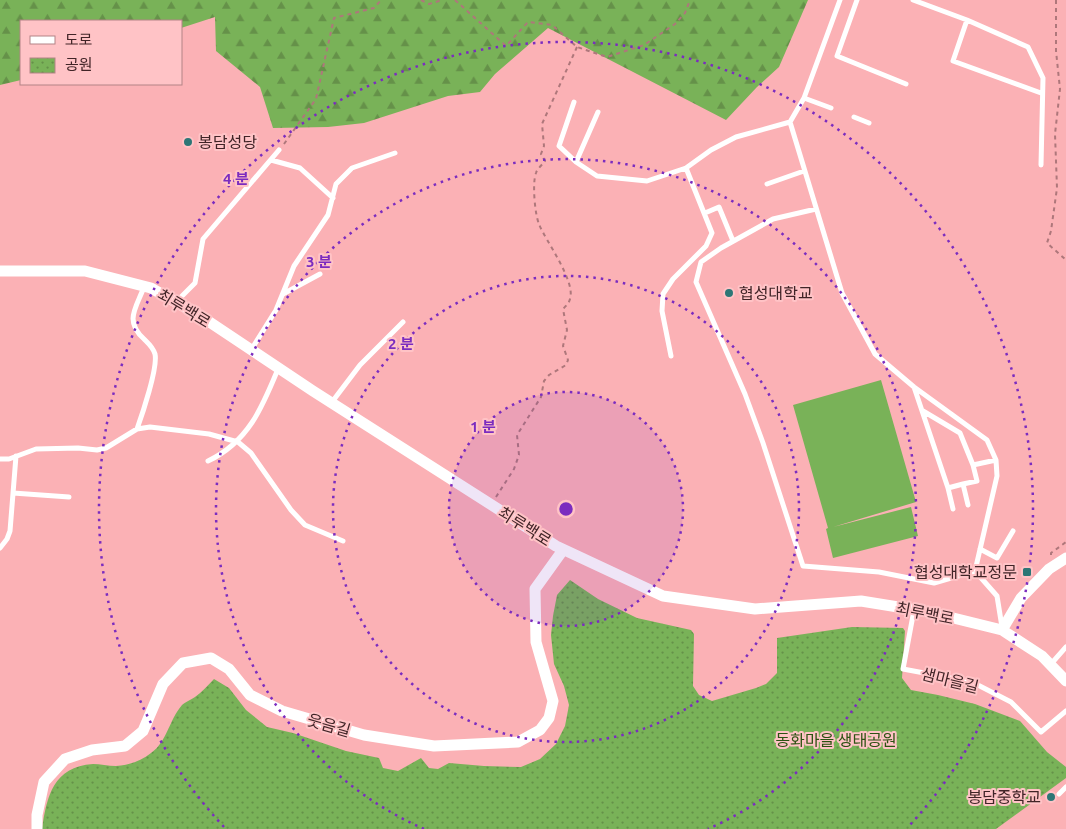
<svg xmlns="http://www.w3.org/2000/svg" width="1066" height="829" font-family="Ubuntu,'Noto Sans KR',sans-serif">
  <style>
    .grass { fill: #79b258 }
    .forest { fill: url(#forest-firs) }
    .park { fill: url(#park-dots) }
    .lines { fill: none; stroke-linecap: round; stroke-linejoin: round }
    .path { stroke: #ae777b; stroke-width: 2; stroke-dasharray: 4 4; stroke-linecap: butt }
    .service { stroke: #fff; stroke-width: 5 }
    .tertiary { stroke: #fff; stroke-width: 11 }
    .ring { fill: none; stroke: #7b2cbf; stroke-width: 2.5; stroke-dasharray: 2.5 5 }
    .poi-dot { fill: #2d7676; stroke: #ffc3c6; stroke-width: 2 }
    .labels { text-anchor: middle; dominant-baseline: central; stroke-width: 4; stroke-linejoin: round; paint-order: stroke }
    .poi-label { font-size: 16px; fill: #412427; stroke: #ffc3c6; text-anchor: start }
    .street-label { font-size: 16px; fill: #412427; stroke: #ffc3c6 }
    .park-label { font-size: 16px; fill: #2c5212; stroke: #ffc3c6 }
    .centre { fill: #7b2cbf; stroke: #ffc3c6; stroke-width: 2.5 }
    .ring-label { font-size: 15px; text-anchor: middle; font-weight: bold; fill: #7b2cbf; stroke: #ffc3c6; stroke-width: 4; stroke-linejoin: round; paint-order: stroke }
  </style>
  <defs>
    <pattern id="forest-firs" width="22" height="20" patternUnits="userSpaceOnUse" patternTransform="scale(1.25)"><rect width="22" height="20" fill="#79b258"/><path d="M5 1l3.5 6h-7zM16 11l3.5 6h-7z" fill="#659149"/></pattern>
    <pattern id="park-dots" width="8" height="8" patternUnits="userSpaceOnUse" patternTransform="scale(1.25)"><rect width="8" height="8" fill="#79b258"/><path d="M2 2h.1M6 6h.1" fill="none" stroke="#659149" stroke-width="1.8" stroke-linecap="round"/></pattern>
  </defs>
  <rect width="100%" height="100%" fill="#fbb1b5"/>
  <path class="grass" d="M881,380L916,502L833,527L911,507L918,536L833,558L826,529L828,528L793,405Z"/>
  <path class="forest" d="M0,0H808L779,67L757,87L726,120L548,28L495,74L480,92L448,96L364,123L328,127L273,128L260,87L216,51L215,17L181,28V21H21V80L0,85Z"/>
  <path class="park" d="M570,580L598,599L637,618L691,630L694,634L693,686L699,695L712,701L756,688L766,684L777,673V638L852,627L903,628L905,631L902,678L911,690L938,695L975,704L1020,721L1047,752L1066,767V778L996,829H42C47,796 53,767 93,764C100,764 108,766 116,766C129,765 141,761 151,753C167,742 169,720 182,705C185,702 191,700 195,697C202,692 208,685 214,679L229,688L246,710L267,727L293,733L346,751L379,758L383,768L398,771L421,758L429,768L438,769L449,763L484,766L521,767L540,759L556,744L565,726L569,705L564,686L554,664L551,635L553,616L557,595Z"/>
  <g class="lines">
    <path class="path" d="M421,0L429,4L442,0
      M455,0L506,46L528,22L552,25L577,47L607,57L644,45L675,24L685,13L690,0
      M1056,0V51L1060,89L1055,134L1057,188L1051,231L1047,243L1066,260
      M284,144L316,99L334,18L374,8L381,0
      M496,497L514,469L519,455L517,435L541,397L544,381L549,375L566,365L568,360L563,346L567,330L563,309C566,306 569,303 570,299C576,281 545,240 539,224C535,215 532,183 536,173C537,169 542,165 545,161L541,154L544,146L542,124L577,47
      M1051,555V553L1066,542"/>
    <path class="service" d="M840,0L804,98L790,122L842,293L875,354L914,387L987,440L996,460L997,476L975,571L997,596L1002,627
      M857,0L837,56L906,84
      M913,0L967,20L1028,47L1043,78L1041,165
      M967,20L953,61L1041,93
      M804,98L831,108
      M574,102L559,146L576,162L597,176L647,181L686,168
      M854,117L869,123
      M271,160L300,168L333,198
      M576,162L598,112
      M767,184L804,171
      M816,209L773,219L721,248L701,262L696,282L745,394L763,443L803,566L879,572L934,583L975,571
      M705,213L719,207L733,241
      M283,294L320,274
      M176,302L195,283L203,239L279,150
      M251,350L276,310L294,266L328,215L336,184L352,168L395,153
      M671,356L662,311L663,294L673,279L706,246L712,233L686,168L711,150L736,137L790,122
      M914,387L948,488L953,509
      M332,402L360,365L403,322
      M923,411L960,433L973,465
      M137,429C142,415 158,368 155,354C153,347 148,343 144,339C124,321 136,308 144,287
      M0,459H9L36,449L78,448L97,450L106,448L137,429L150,427L209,434L238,442L251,453L291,510L305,525L343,541
      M208,461C248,442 262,408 278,369
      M948,488L963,484
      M13,493L69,497
      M968,505L963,484L977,481L973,465L996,460
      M0,548L7,539L10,531L16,456
      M980,549L997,558L1013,531
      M914,610L903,669L972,682L1011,702L1041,732L1066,711
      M1051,664L1066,647
      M1059,794L1066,787"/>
    <path class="tertiary" d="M0,271H85L151,288L202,317L313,391L556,546L663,596L755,609L861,601L929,612L1002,630L1042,656L1066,681
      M1002,630L1021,598L1049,569L1066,558
      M37,829V815L44,782L65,759L92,750L125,746L143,731L163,684L183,663L211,658L229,669L250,695L282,711L364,735L434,746L518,742L540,730L549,718L553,701L536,642L535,589L563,550"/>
  </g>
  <circle cx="566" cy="509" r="117" fill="#7b2cbf" fill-opacity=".12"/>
  <g class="ring">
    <circle cx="566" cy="509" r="117"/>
    <circle cx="566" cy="509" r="233"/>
    <path d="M424 829A350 350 0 1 1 708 829"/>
    <path d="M224 827A467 467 0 1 1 908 827"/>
  </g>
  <g class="poi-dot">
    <circle cx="188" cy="142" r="5"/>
    <circle cx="729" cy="293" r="5"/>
    <rect x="1022" y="567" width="10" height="10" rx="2.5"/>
    <circle cx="1051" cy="797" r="5"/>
  </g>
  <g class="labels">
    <g class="poi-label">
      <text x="198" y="142">봉담성당</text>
      <text x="739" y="293">협성대학교</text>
      <text x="1017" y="572" text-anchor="end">협성대학교정문</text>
      <text x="1041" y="797" text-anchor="end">봉담중학교</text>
    </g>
    <g class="street-label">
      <text transform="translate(184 308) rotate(31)">최루백로</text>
      <text transform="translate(525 526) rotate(32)">최루백로</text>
      <text transform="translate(925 613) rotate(11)">최루백로</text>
      <text transform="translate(950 680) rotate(14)">샘마을길</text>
      <text transform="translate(329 725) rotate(16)">웃음길</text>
    </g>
    <g class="park-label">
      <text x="836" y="740">동화마을 생태공원</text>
    </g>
  </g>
  <circle cx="566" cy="509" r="8" class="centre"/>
  <g class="ring-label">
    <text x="236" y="184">4 분</text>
    <text x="319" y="267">3 분</text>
    <text x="401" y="349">2 분</text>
    <text x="483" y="432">1 분</text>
  </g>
  <rect x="20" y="20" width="162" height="65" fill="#ffc3c6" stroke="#b38386"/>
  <rect x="30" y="36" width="25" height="8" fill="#ffffff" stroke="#b38386"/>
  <text x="65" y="45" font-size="15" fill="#412427">도로</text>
  <rect x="30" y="58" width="25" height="15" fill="url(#park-dots)" stroke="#b38386"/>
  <text x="65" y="70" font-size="15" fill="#412427">공원</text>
</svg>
